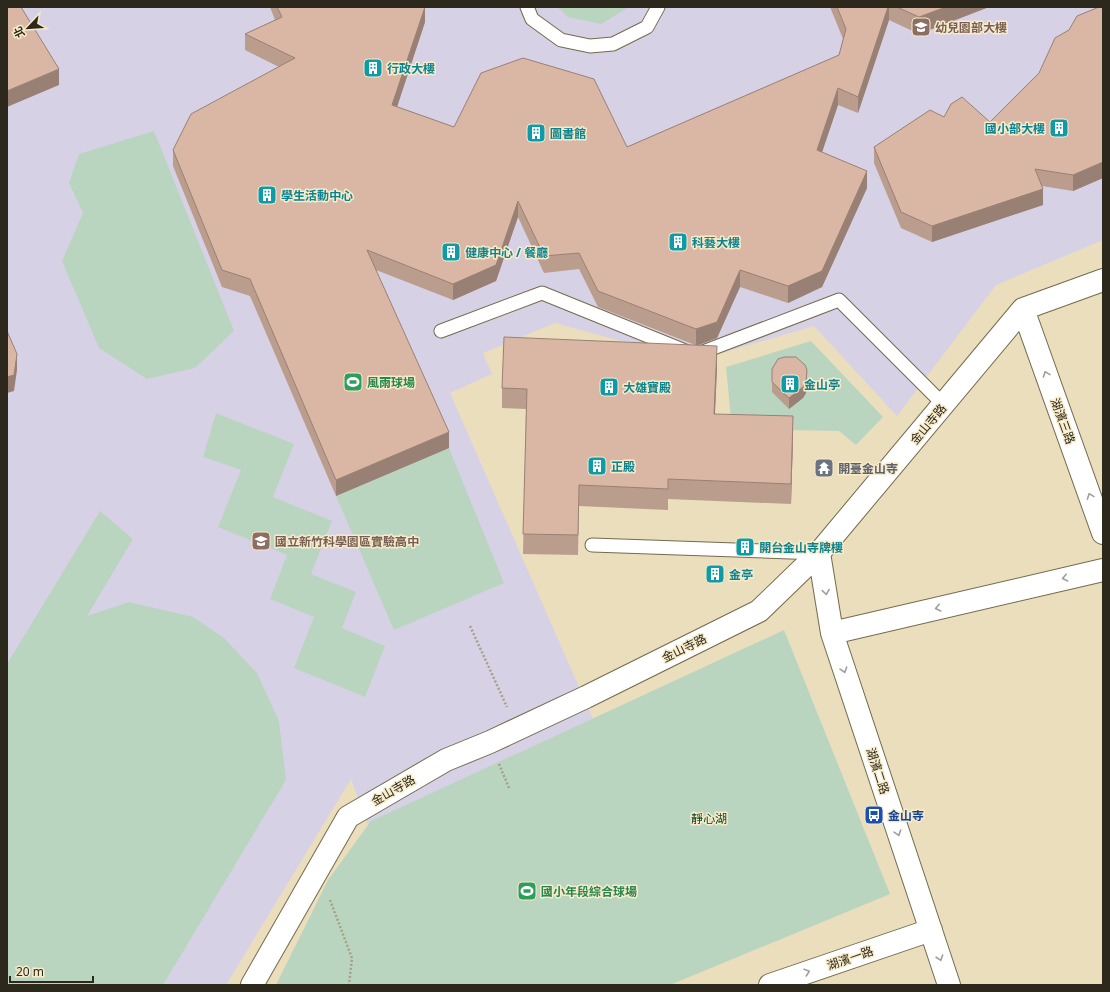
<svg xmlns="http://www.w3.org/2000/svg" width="1110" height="992" font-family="'Noto Sans','Noto Sans TC',sans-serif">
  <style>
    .education { fill: #d7d1e6 }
    .green { fill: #b9d5c0 }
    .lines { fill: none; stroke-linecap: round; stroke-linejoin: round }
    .lane-casing { stroke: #746a4c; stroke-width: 15 }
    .street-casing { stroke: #746a4c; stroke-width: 24 }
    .path { stroke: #a89f85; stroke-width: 2.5; stroke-dasharray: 2 2; stroke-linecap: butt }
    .lane { stroke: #fff; stroke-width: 13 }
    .street { stroke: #fff; stroke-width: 22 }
    .wall { fill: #bb9d8e }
    .shaded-wall { fill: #998074 }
    .building { fill: #dab7a5; stroke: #998074 }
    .oneway { stroke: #a09e99 }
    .labels { text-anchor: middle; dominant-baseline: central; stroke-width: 3; stroke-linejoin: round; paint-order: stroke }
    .education-label { font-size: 12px; font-weight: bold; fill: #785e54; stroke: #f7ebca; text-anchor: start }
    .culture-label { font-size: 12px; font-weight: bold; fill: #0d838f; stroke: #f7ebca; text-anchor: start }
    .leisure-label { font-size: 12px; font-weight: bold; fill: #27864d; stroke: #f7ebca; text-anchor: start }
    .street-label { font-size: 12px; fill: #2d281c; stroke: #f7ebca }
    .worship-label { font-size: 12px; font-weight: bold; fill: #5b616d; stroke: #f7ebca; text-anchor: start }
    .transit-label { font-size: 12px; font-weight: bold; fill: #164399; stroke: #f7ebca; text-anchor: start }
    .park-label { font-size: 12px; fill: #084122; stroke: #f7ebca }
  </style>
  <rect width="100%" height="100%" fill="#eadebd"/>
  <path class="education" d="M7,7H1103V240L996,285L897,416L814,326L694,361L555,323L483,353L492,374L450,393L693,947L671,985H427L351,779L226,985H7Z"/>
  <path class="green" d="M557,7H629L601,24L568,17Z
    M154,131L234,331L195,368L147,379L99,348L62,261L83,213L69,183L79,154Z
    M811,341L883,417L856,445L839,431L732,429L726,367Z
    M216,413L294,444L273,497L332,521L311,574L356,592L342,628L385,646L365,697L294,668L314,617L270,599L287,555L218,527L241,470L203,457Z
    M449,448L504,583L394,630L336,496Z
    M100,511L133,539L87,616L129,602L193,617L224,638L257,673L279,721L286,780L163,985H7V664Z
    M784,630L890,894L670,985H276L328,880L371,821Z"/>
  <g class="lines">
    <g class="lane-casing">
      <path id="lane" d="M527,7L532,19L561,40L590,46L613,44L647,27L658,7
        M441,331L542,293L695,355L839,300L944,405
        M592,545L819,553"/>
    </g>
    <g class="street-casing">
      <path id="street" d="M1023,309L1103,533
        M819,553L832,633L949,985
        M832,633L1103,570
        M252,985L348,817L446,760L490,742L586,697L759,611L819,553L1023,309L1103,280
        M770,985L931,930"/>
    </g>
    <path class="path" d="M470,626L507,707
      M499,764L509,788
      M330,900L352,958L349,985"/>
    <use href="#lane" class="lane"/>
    <use href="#street" class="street"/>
  </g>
  <path class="wall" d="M270,7H425V22L397,107L454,127L627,147L839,55L843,39L830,7H989L919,34L889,20L858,113L838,105L822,152L867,188L822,287L788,303L740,287L717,338L698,345L717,367L715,414L793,437L791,504L668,499V510L579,506L578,555L523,554L526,409L502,408V388L695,345L598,307L579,269L544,273L518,217L496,281L453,300L376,270L449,448L336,496L250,296L222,287L173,166V150L279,67L245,50V34L275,20Z
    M1103,7V178L1073,191L1042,186L1043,205L932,242L901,228L874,163V147L944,117L990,122L1039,73L1069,30Z
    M772,369L807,381L806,393L803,398L789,409L772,392Z"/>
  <path class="shaded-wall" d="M425,7V22L392,122V105Z
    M888,7H889V20L858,113V97Z
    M946,7H989L919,34V17Z
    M59,69V85L7,107V91Z
    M838,88V105L817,167V150Z
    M1103,162V178L1073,191V175Z
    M867,171V188L822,287L788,303V286Z
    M1043,189V205L932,242V226Z
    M518,201V217L496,281L453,300V284Z
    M740,270V287L717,338L696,346V329Z
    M717,346V367L714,434V414Z
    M17,354V370L14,391L7,393V377Z
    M807,370L806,393L803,398L789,409V398Z
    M793,416V437L791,504V484Z
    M449,432V448L336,496V480Z"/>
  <path class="building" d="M7,7H21L59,69L7,91Z
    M277,7H425L392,105L454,127L481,73L523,58L594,79L627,147L839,55L846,29L837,7H888L858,97L838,88L817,150L867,171L822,271L788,286L740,270L717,322L696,329L598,291L579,253L544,256L518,201L496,265L453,284L367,250L449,432L336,480L250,279L222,270L173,150L191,114L295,58L245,34L282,17Z
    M897,7H946L919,17Z
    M1099,7H1103V162L1073,175L1035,169L1043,189L932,226L901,212L874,147L930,110L944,117L951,104L962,97L990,122L1039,73L1055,38L1069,30L1077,16Z
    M7,331L17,354L14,375L7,377Z
    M504,337L717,346L714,414L793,416L791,484L668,479V489L579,485L578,535L523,534L527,389L502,388Z
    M784,357H796L805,365L807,370L806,382L803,387L789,398L772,382V369L778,359Z"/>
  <defs><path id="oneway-chevron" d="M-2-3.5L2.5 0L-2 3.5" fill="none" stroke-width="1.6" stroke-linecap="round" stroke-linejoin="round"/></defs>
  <g class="oneway">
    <use href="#oneway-chevron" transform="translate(1046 374) rotate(-110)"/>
    <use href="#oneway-chevron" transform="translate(1090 496) rotate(-110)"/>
    <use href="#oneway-chevron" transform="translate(1065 578) rotate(167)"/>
    <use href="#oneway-chevron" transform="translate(826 592) rotate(81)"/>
    <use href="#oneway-chevron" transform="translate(938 608) rotate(167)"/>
    <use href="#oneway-chevron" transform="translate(844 670) rotate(72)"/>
    <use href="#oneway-chevron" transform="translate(898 833) rotate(72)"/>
    <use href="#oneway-chevron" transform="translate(940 958) rotate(71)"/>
    <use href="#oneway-chevron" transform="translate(807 972) rotate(-19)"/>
  </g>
  <defs>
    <g id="school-square" transform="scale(1)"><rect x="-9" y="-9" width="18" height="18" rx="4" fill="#8d6e63" stroke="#f7ebca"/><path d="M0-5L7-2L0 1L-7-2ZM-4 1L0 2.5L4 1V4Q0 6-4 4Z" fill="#fff"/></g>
    <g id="building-square" transform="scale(1)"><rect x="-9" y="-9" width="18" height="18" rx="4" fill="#0f9aa8" stroke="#f7ebca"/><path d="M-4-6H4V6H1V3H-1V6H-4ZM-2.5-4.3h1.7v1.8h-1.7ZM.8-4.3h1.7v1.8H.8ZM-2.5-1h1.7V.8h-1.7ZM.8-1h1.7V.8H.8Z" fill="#fff"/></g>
    <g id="stadium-square" transform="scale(1)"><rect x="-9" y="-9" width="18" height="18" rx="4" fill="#2e9e5b" stroke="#f7ebca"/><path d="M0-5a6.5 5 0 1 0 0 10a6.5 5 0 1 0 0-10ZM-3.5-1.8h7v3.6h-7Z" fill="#fff"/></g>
    <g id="temple-square" transform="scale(1)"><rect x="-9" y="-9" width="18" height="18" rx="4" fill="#6b7280" stroke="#f7ebca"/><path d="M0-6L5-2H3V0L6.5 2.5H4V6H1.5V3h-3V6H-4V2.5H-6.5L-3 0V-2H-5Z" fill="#fff"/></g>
    <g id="bus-square" transform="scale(1)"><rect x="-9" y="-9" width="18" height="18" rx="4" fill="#1a4fb4" stroke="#f7ebca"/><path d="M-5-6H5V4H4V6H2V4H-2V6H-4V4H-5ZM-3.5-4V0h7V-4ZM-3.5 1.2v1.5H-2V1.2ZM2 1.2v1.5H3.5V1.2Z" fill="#fff"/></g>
  </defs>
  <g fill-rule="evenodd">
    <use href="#school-square" x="921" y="27"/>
    <use href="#building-square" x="373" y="68"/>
    <use href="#building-square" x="1059" y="128"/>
    <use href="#building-square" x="536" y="133"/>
    <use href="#building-square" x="267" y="195"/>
    <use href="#building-square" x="678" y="242"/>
    <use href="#building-square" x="451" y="252"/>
    <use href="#stadium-square" x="353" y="382"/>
    <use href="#building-square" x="790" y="384"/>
    <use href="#building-square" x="609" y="387"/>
    <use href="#building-square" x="597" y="466"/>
    <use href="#temple-square" x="824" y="468"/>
    <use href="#school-square" x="261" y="541"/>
    <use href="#building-square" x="745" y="547"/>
    <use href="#building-square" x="715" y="574"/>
    <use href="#bus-square" x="874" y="815"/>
    <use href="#stadium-square" x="527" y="891"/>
  </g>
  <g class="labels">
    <g class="education-label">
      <text x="935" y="27">幼兒園部大樓</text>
      <text x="275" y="541">國立新竹科學園區實驗高中</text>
    </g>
    <g class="culture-label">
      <text x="387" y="68">行政大樓</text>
      <text x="1045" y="128" text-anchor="end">國小部大樓</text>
      <text x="550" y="133">圖書館</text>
      <text x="281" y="195">學生活動中心</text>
      <text x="692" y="242">科藝大樓</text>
      <text x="465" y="252">健康中心 / 餐廳</text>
      <text x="804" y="384">金山亭</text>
      <text x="623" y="387">大雄寶殿</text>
      <text x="611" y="466">正殿</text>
      <text x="759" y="547">開台金山寺牌樓</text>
      <text x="729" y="574">金亭</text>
    </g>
    <g class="leisure-label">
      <text x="367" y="382">風雨球場</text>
      <text x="541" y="891">國小年段綜合球場</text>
    </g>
    <g class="street-label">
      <text transform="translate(1063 421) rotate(70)">湖濱三路</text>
      <text transform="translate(928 424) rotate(-50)">金山寺路</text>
      <text transform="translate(684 648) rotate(-26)">金山寺路</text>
      <text transform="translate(878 771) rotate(72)">湖濱二路</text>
      <text transform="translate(393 790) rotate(-30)">金山寺路</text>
      <text transform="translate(850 958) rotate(-19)">湖濱一路</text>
    </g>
    <g class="worship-label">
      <text x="838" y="468">開臺金山寺</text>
    </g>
    <g class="transit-label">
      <text x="888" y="815">金山寺</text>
    </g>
    <g class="park-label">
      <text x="709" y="818">靜心湖</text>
    </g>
  </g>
  <rect width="1110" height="992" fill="none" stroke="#2d281c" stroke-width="16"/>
  <g transform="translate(28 28) rotate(245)" stroke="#f7ebca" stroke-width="3" paint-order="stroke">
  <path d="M0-3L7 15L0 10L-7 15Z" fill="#2d281c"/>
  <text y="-6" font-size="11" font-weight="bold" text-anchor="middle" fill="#2d281c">北</text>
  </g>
  <path d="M10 976v6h83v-6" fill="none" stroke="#2d281c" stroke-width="2"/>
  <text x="16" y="976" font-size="12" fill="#2d281c" stroke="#f7ebca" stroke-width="3" paint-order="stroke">20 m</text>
</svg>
